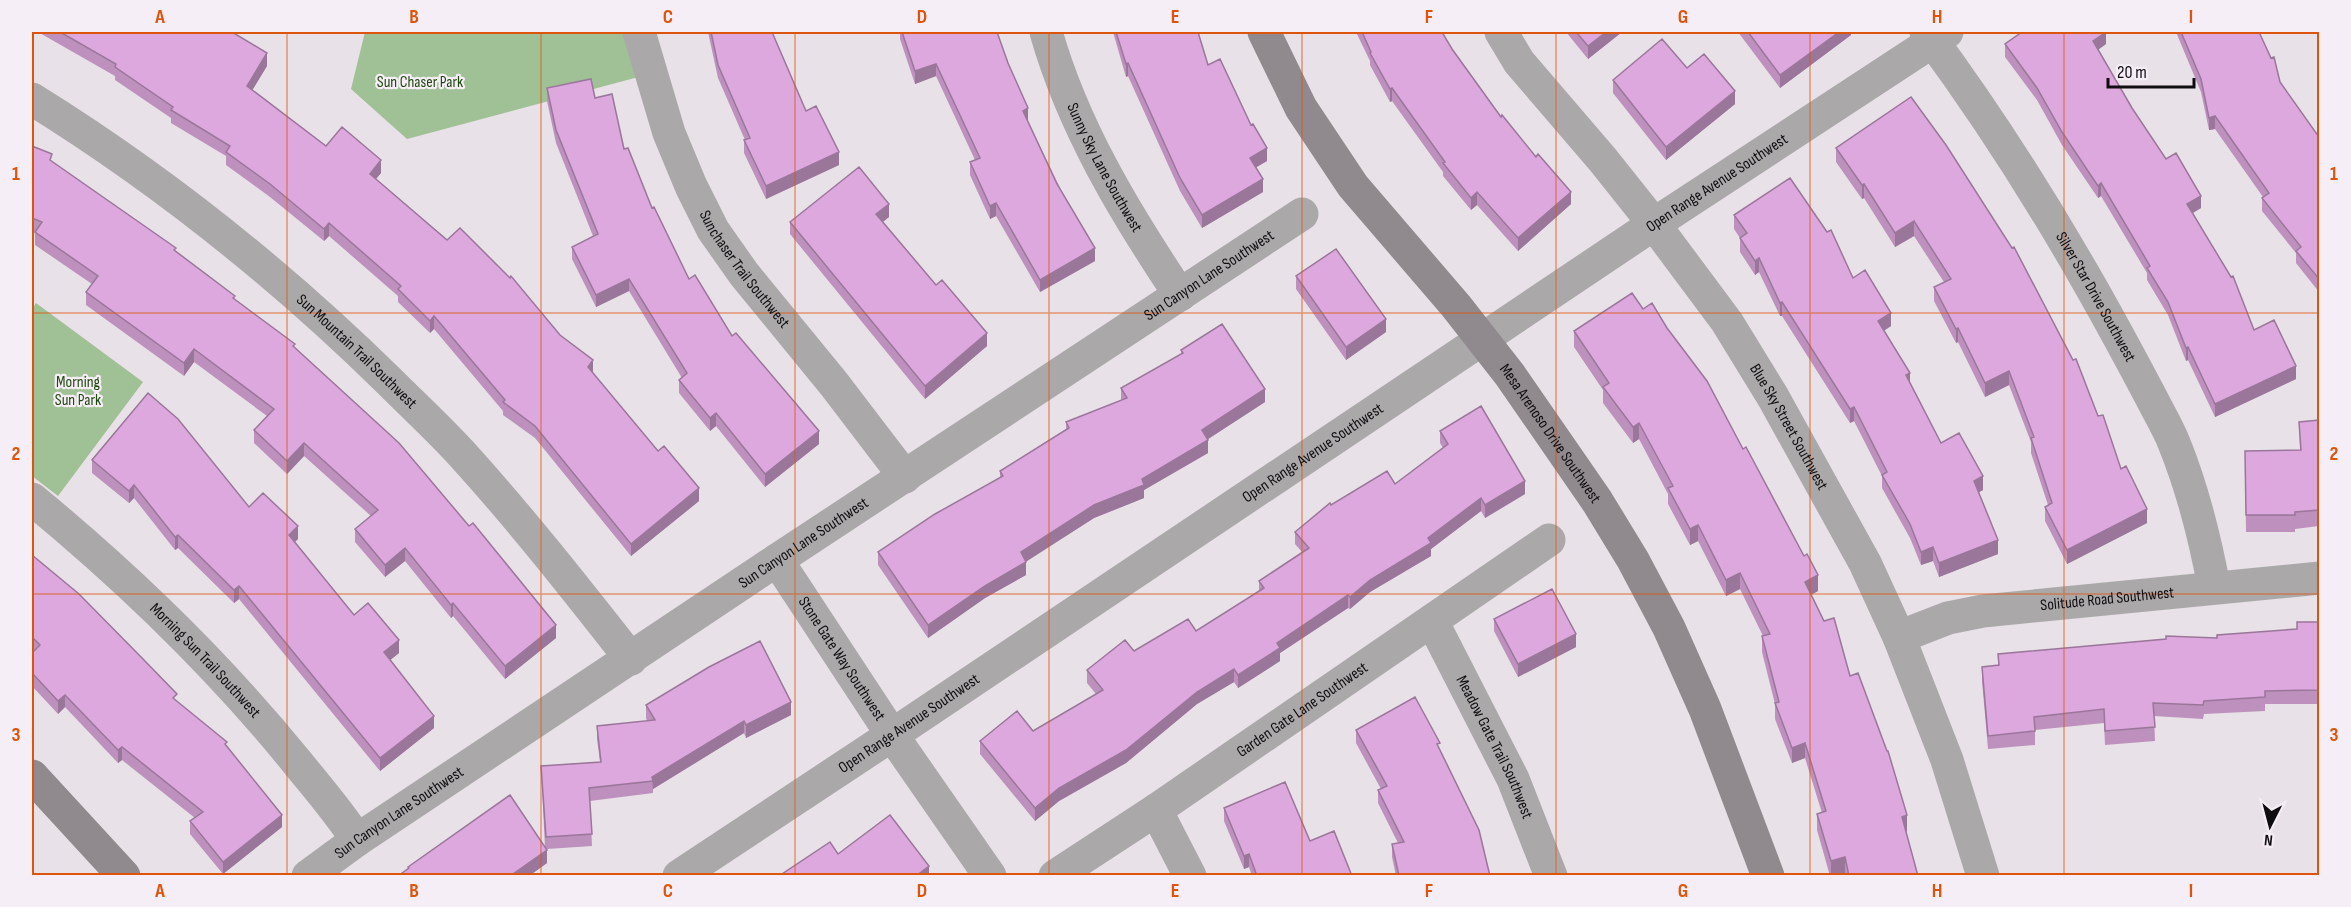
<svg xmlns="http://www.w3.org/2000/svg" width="2351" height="907" font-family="'Sofia Sans Condensed',sans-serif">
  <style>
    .green { fill: #a0c096 }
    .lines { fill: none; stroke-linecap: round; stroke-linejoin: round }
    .street { stroke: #aba8aa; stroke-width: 33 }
    .secondary { stroke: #908a8e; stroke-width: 33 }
    .wall { fill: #be90be }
    .shaded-wall { fill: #9b769b }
    .building { fill: #dda8dd; stroke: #9b769b; stroke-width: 1.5 }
    .grid { fill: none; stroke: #dd550c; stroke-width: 1.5; stroke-opacity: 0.55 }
    .labels { text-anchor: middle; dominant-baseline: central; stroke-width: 4.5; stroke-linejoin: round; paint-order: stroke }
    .park-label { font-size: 16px; fill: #1f480e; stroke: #f6eef6 }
    .street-label { font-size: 16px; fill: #100d10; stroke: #f6eef6 }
    .neatline { fill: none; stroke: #dd550c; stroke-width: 2 }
    .grid-label { font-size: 20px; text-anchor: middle; font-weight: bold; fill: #dd550c }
  </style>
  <rect width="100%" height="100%" fill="#e8e1e8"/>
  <path class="green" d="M365,32H627L642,76L407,139L351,89Z
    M36,303L143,382L58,496L32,476V309Z"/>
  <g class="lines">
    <g class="street">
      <path id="s1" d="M639,32L669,133L691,186L713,230L744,274L834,384L905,477"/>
      <path id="s2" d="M1046,32C1073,127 1125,213 1180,295"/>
      <path id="s3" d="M1501,32L1519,62L1603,160L1654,224L1727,322L1773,397L1865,563L1899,637L1947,760L1983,876"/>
      <path id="s4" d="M1926,32C1986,113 2041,199 2091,287C2112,324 2132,361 2152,399C2159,413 2168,428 2174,443C2193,490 2205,538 2214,587"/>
      <path id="s5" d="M32,99C164,181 279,273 390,382C414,406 438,428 461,453C521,519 576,589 631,659"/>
      <path id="s6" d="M32,499C128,578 218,665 296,761C317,787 339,812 357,840"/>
      <path id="s7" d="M777,560L892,735L990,876"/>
      <path id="s8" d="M1432,621L1513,779L1551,876"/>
      <path id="s9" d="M1899,637L1948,618L1983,611L2320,578"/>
      <path d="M1156,810L1190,876"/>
      <path id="s10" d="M308,876L357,840L777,560L1302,214"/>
      <path id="s11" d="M679,876L892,735L1654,224L1947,32"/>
      <path id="s12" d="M1055,876L1156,810L1549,540"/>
    </g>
    <g class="secondary">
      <path id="s13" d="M1264,32L1301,108L1353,186L1456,306L1510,375L1597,501L1633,560L1669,628L1705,709L1768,876"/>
      <path d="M32,776L124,876"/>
    </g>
  </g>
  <path class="wall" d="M38,32H216L267,66L252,90L326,146L381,173L376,179L560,335L593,373L699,501L631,556L535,438L503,415V411L434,329L430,333L398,302V296L329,236L324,241L270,197L226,165V156L171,123V118L115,80V76Z
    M708,32H772L806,111L839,165L766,199L744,153V140H745L718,78Z
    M900,32H997L1028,121L1095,261L1040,292L996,216L990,219L970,175V162L975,160L936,76L915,84L900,39Z
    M1113,32H1198L1208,65L1267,161L1256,167L1263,192L1202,228L1180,191L1128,76L1126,77Z
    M1356,32H1442L1452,49L1501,117L1571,204L1518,251L1477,205L1471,210L1443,176V172L1392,101L1390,102L1370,65V61Z
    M1566,32H1622L1588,59Z
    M1738,32H1851V35L1780,88Z
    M2176,32H2259L2280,82L2319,137V292L2296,263V253L2262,211V198L2263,197L2215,129L2209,130L2201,92Z
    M2005,44H2106L2098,50L2132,108L2166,159L2201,208L2193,213L2254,330L2296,379L2215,417L2188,360L2186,361L2168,315L2147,280V273L2101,196L2098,198L2062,145L2037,100L2005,57Z
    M1687,68L1735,104L1666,160L1613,93V80Z
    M547,88L595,98L624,149L652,208L689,279L732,336L819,444L765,487L716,426L710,431L679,393V380L682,378L629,291L596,307L572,259V247L593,236L556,143L547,101Z
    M1911,97L2098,416L2121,469L2147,523L2067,564L2045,521V507L2048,505L2031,453V442L2009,385L1985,397L1958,342L1956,343L1934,301V287L1944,282L1914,236L1895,247L1864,198L1862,199L1836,162V148Z
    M32,146L52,162L176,251L295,348L556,638L505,679L453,616L451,618L405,561L385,577L355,542V529L371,516L304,456L287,474L254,443V430L267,416L194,362L184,376L86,305V292L92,284L35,245V232L32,231Z
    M1734,215L1853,278L1891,326L1884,331L1941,443L1983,490L1979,492L1998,554L1939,577L1933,561L1921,565L1910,538L1882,488V476L1854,421L1850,423L1782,316H1780L1759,272L1755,275L1740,252V238L1734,229Z
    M889,217L883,222L987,346L925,399L790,234V222Z
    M1296,276L1386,332L1346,360L1296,289Z
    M1574,331L1818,591L1811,595L1850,676L1907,831L1906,832L1918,876H1846L1845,873L1835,876H1830L1817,830V814L1822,813L1805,758L1792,763L1775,719V704L1762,652V636H1763L1740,589L1726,596L1698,541L1690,545L1668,504V494L1639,439L1633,443L1603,403V390L1574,347Z
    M1181,350L1265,402L1208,439V453L1144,490V498L1094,518L1026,561V575L985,598L928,638L878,565V552L1000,478V471L1066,429V422L1121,400V388L1181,355Z
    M2319,420V526L2295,529V532H2246L2245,451L2300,450L2299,422Z
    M1440,431L1525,494L1485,518L1481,511L1431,549V556L1370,592L1350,609L1348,608L1280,653V661L1238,688L1234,682L1197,704L1126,763L1059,801L1035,821L980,754V741L1033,731L1096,694L1087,683V670L1134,651L1196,631L1259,591V581L1302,552L1295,544V532L1331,505L1395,484L1443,448L1440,443Z
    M92,460L249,507L298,539L295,542L354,615L399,653L390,660L434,728L380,771L239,599L234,603L178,548L175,550L134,498L129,503L92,473Z
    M32,555L177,702L227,747L282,827L223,874L190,834V821L195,818L122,760L118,763L65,707L58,714L32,686V653L33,652L32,650Z
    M1494,619L1576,647L1518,677L1494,631Z
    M2319,622V704H2265V711L2204,714L2203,719L2154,716L2155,741L2105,745L2104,723L2035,730V745L1988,749L1982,681V667L1998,666V654L2217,638L2297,629Z
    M646,705L791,715L746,738L744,733L653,789V793L590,801L592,846L547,849V863L529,876H398L408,869V867L545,848L541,766L600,762L597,739V726L647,721L646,718Z
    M1356,730L1440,750L1490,876H1396L1392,857V844L1398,843L1378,803V790L1381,789L1356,743Z
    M1224,808L1310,841L1352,876H1252L1249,867L1244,869L1224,821Z"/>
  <path class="shaded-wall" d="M1606,32H1622L1588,59V46Z
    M1839,32H1851V35L1780,88V75Z
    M2106,32V44L2093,53V41Z
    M267,53V66L247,99V86Z
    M1128,63V76L1126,77V64Z
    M936,64V76L915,84V71Z
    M1392,88V101L1390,102V89Z
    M1735,91V104L1666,160V147Z
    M1028,108V121L1023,124V111Z
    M2215,116V129L2209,130V118Z
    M1267,148V161L1250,171V158Z
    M839,152V165L766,199V186Z
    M381,160V173L370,186V174Z
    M1263,179V192L1202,228V215Z
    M2101,183V196L2098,198V186Z
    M1864,184V198L1862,199V185Z
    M1477,192V205L1471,210V198Z
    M1571,192V204L1518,251V238Z
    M2201,196V208L2187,216V204Z
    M996,203V216L990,219V206Z
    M889,204V217L876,227V214Z
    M1914,221V236L1895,247V233Z
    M329,223V236L324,241V229Z
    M1095,248V261L1040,292V280Z
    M1759,258V272L1755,275V261Z
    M629,279V291L596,307V295Z
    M1782,302V316H1780V303Z
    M1891,313V326L1878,334V321Z
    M434,316V329L430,333V321Z
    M1386,319V332L1346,360V347Z
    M1958,328V342L1956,343V329Z
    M987,333V346L925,399V386Z
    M2188,347V360L2186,361V348Z
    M194,349V362L184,376V363Z
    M593,360V373L588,367Z
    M2296,366V379L2215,417V404Z
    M2009,371V385L1985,397V383Z
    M1910,373V386L1906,375Z
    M1265,389V402L1202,443V430Z
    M1854,407V421L1850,423V409Z
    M716,413V426L710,431V418Z
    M1639,423V439L1633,443V427Z
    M819,431V444L765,487V474Z
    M1208,440V453L1144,490V498L1094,518L1021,565V552L1094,505Z
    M304,443V456L287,474V461Z
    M1983,476V490L1974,495V481Z
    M1525,481V494L1485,518V505Z
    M134,485V498L129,503V491Z
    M699,488V501L631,556V544Z
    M1481,498V511L1431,549V556L1370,592L1350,609V597L1370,580L1428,538Z
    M2147,509V523L2067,564V550Z
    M1698,525V541L1690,545V529Z
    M298,526V539L289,547V535Z
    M178,535V548L175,550V537Z
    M1998,540V554L1939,577V563Z
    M1933,547V561L1921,565V552Z
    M405,548V561L385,577V565Z
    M1026,562V575L985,598L928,638V625L985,586Z
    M1740,573V589L1726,596V580Z
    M1818,575V591L1805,598V582Z
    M239,586V599L234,603V590Z
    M1348,595V608L1280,653V661L1238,688V675L1277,643Z
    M453,603V616L451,618V605Z
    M556,625V638L505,679V666Z
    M1576,634V647L1518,677V664Z
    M399,640V653L384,665V652Z
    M1234,669V682L1197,704L1126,763L1059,801L1035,821V808L1059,788L1197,692Z
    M65,695V707L58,714V701Z
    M791,702V715L746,738V725Z
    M434,716V728L380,771V758Z
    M744,721V733L653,789L652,777Z
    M1805,743V758L1792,763V748Z
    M122,747V760L118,763V750Z
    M282,815V827L223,874V862Z
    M1907,815V831L1902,833V817Z
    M547,850V863L529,876H510Z
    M1249,854V867L1244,869V856Z
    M1845,857V873L1835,876H1831V861Z
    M929,866V876H916Z"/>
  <path class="building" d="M60,32H216L219,33L220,32H232L267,53L247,86L326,146L342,127L381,160L370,174L447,240L460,228L510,278L511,276L560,335L593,360L588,367L658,451L664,446L699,488L631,544L535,426L503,402L505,400L434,316L430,321L398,289L401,286L329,223L324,229L270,184L226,152L230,146L171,110L173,107L115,67L116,64Z
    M711,32H772L806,111L816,106L839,152L766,186L744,140L750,138L718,65Z
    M902,32H997L1008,63L1028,108L1023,111L1057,184L1095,248L1040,280L996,203L990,206L970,162L980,158L936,64L915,71Z
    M1116,32H1198L1208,65L1220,59L1251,125L1253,124L1267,148L1250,158L1263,179L1202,215L1180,178L1128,63L1126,64Z
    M1362,32H1442L1452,49L1501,117L1502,115L1536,157L1538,154L1571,192L1518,238L1477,192L1471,198L1443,163L1445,162L1392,88L1390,89L1370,53L1371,52Z
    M1576,32H1606L1588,46Z
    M1748,32H1839L1780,75Z
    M2022,32H2106L2093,41L2132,108L2166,159L2176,153L2201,196L2187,204L2231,277L2233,276L2254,330L2274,320L2296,366L2215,404L2188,347L2186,348L2168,302L2147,268L2150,266L2101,183L2098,186L2062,132L2037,88L2005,44Z
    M2181,32H2259L2271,58L2274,57L2280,82L2319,137L2318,140L2319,141V279L2296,251L2301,247L2262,198L2269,193L2215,116L2209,118L2201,79Z
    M1662,39L1687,68L1704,54L1735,91L1666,147L1613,80Z
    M591,79L595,98L612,94L624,149L628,148L652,208L654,207L689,279L695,275L732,336L736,333L819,431L765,474L716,413L710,418L679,380L687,373L629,279L596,295L572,247L598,234L556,130L547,88Z
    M1911,97L1946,145L2012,248L2014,247L2073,360L2076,359L2098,416L2103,415L2121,469L2126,466L2147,509L2067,550L2045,507L2052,503L2031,438L2034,437L2009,371L1985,383L1958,328L1956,329L1934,287L1951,279L1914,221L1895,233L1864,184L1862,185L1836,148Z
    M32,146L52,154L50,160L176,248L174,250L235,296L233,298L295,344L293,346L399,443L469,526L473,523L556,625L505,666L453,603L451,605L405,548L385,565L355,529L378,510L304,443L287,461L254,430L274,409L194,349L184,363L86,292L98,276L35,232L42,222L32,218Z
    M859,167L889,204L876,214L936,285L942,280L987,333L925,386L790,222Z
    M1790,178L1827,232L1831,230L1853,278L1865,270L1891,313L1878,321L1910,373L1906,375L1941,443L1959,433L1983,476L1974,481L1998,540L1939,563L1933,547L1921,552L1910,524L1882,475L1887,472L1854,407L1850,409L1782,302L1780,303L1759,258L1755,261L1740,238L1747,233L1734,215Z
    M1336,249L1386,319L1346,347L1296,276Z
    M1632,293L1643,309L1652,303L1667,328L1707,381L1743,449L1746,447L1804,556L1807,554L1818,575L1805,582L1824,621L1834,618L1850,676L1858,673L1887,751H1888L1907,815L1902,817L1918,876H1849L1845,857L1831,861L1817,814L1826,811L1805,743L1792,748L1775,703L1779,702L1762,636L1770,634L1740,573L1726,580L1698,525L1690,529L1668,488L1673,486L1639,423L1633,427L1603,387L1609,383L1574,331Z
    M1222,324L1265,389L1202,430L1208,440L1142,479L1144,485L1094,505L1021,552L1026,562L985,586L928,625L878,552L935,514L1003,476L1000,471L1069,428L1066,422L1127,398L1121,388L1183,353L1181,350Z
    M148,393L178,419L249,507L263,493L298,526L289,535L354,615L368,603L399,640L384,652L434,716L380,758L239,586L234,590L178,535L175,537L134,485L129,491L92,460Z
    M1481,406L1525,481L1485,505L1481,498L1428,538L1431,543L1370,580L1350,597L1348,595L1277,643L1280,648L1238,675L1234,669L1197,692L1126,750L1059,788L1035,808L980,741L1017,711L1033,731L1103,690L1087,670L1125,640L1134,651L1188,619L1196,631L1264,588L1259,581L1309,548L1295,532L1330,503L1331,505L1387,471L1395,484L1448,444L1440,431Z
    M2319,420V510L2295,512V515H2246L2245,451L2301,450L2299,422Z
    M32,555L79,594L143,659L177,694L173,698L227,742L225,744L282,815L223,862L190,821L203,812L122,747L118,750L65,695L58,701L32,673V653L40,645L32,637Z
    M1552,589L1576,634L1518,664L1494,619Z
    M2297,622H2319V690L2265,691V697L2204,701L2203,705L2153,703L2155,727L2105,731L2104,709L2034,717L2035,731L1988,736L1982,667L1999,665L1998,654L2166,639V636L2217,638V635L2297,629Z
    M760,641L791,702L746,725L744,721L652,777L653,781L589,788L592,834L546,837L541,766L601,762L597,726L655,720L646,705L709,667Z
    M1415,697L1440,743L1437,744L1479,830L1490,876H1399L1392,844L1404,842L1378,790L1387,786L1356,730Z
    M1285,782L1310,841L1334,831L1352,876H1257L1249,854L1244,856L1224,808Z
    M510,795L547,850L510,876H398L409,868L408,867Z
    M890,815L929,866L916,876H779L830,842L838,854Z"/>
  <path class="grid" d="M287,32V876M541,32V876M795,32V876M1049,32V876M1302,32V876M1556,32V876M1810,32V876M2064,32V876M32,313H2320M32,594H2320"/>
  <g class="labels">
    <g class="park-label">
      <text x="420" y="82">Sun Chaser Park</text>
      <text x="78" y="382">Morning<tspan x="78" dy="18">Sun Park</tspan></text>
    </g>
    <g class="street-label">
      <text stroke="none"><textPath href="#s2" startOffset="148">Sunny Sky Lane Southwest</textPath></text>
      <text stroke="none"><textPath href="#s11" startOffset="1248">Open Range Avenue Southwest</textPath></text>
      <text stroke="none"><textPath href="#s1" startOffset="262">Sunchaser Trail Southwest</textPath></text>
      <text stroke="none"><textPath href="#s10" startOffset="1083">Sun Canyon Lane Southwest</textPath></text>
      <text stroke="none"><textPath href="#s4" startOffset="315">Silver Star Drive Southwest</textPath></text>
      <text stroke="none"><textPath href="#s5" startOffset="412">Sun Mountain Trail Southwest</textPath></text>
      <text stroke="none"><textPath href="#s3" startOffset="490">Blue Sky Street Southwest</textPath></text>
      <text stroke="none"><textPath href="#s13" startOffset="495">Mesa Arenoso Drive Southwest</textPath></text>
      <text stroke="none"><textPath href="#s11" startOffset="762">Open Range Avenue Southwest</textPath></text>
      <text stroke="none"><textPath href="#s10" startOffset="597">Sun Canyon Lane Southwest</textPath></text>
      <text stroke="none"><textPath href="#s9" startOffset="213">Solitude Road Southwest</textPath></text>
      <text stroke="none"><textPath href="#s7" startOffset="118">Stone Gate Way Southwest</textPath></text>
      <text stroke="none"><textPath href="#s6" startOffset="237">Morning Sun Trail Southwest</textPath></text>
      <text stroke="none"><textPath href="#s12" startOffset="298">Garden Gate Lane Southwest</textPath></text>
      <text stroke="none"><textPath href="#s11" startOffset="276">Open Range Avenue Southwest</textPath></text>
      <text stroke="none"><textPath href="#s8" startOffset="141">Meadow Gate Trail Southwest</textPath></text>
      <text stroke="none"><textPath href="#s10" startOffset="111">Sun Canyon Lane Southwest</textPath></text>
    </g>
  </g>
  <rect width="2351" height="907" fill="none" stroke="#f6eef6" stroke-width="66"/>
  <g transform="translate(2270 826) rotate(186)" stroke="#f6eef6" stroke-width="4.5" paint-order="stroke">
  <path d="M0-4.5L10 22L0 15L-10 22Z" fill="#100d10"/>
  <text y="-9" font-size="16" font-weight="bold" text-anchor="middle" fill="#100d10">N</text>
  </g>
  <path d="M2108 78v9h86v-9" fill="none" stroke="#100d10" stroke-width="3"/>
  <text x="2117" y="78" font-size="18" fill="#100d10" stroke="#f6eef6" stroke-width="4.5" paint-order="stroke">20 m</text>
  <rect x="33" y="33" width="2285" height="841" class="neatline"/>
  <g class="grid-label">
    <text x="160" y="23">A</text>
    <text x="414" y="23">B</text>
    <text x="668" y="23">C</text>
    <text x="922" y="23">D</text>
    <text x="1175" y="23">E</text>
    <text x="1429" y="23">F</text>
    <text x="1683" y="23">G</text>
    <text x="1937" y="23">H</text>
    <text x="2191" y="23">I</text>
    <text x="16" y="180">1</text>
    <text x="2334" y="180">1</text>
    <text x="16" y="460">2</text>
    <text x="2334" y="460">2</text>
    <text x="16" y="741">3</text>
    <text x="2334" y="741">3</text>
    <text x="160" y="897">A</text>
    <text x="414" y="897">B</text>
    <text x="668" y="897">C</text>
    <text x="922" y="897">D</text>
    <text x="1175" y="897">E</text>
    <text x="1429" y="897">F</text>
    <text x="1683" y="897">G</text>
    <text x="1937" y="897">H</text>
    <text x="2191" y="897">I</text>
  </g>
</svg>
